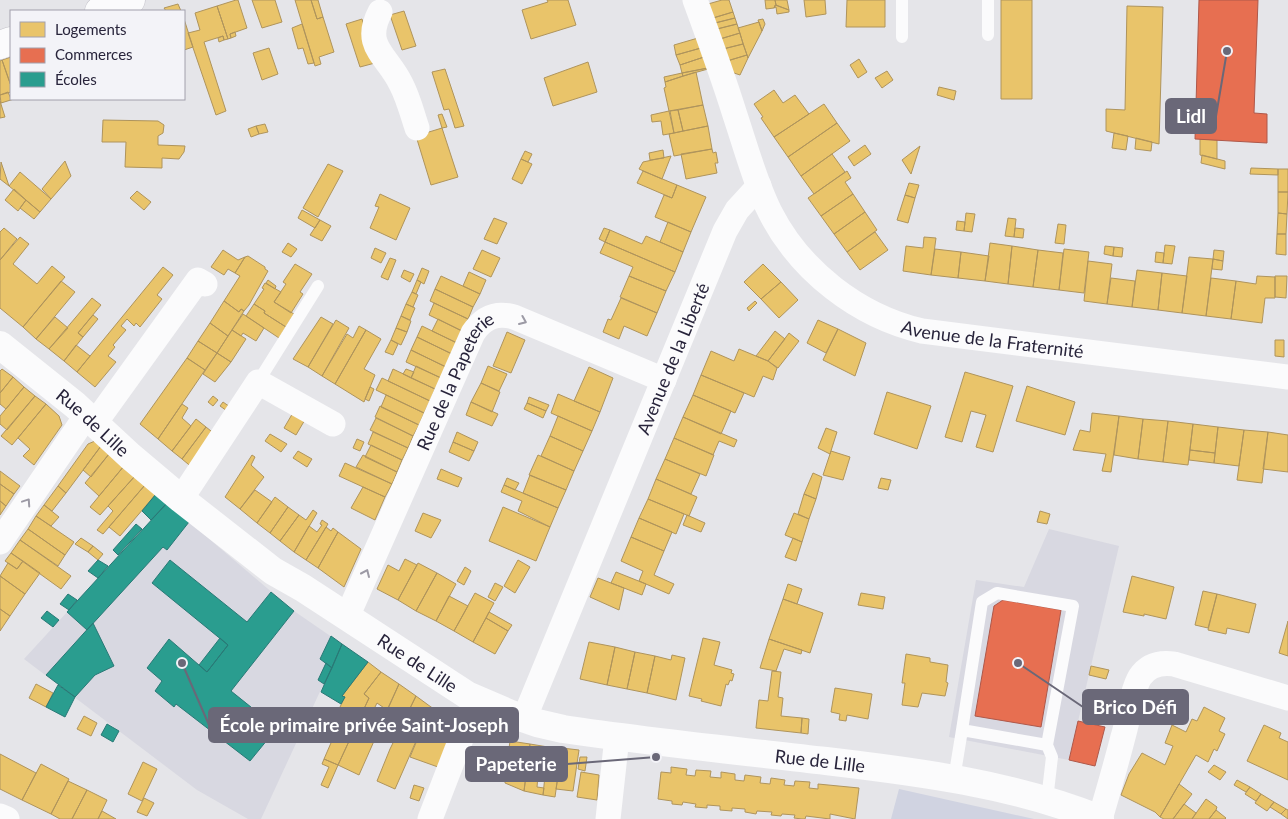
<svg xmlns="http://www.w3.org/2000/svg" width="1288" height="819" font-family="Lato,sans-serif">
  <style>
    .built { fill: #d8d8e1 }
    .green { fill: #d0d3e1 }
    .homes { fill: #e9c46a; stroke: #af945c }
    .shops { fill: #e76f51; stroke: #ae584a }
    .schools { fill: #2a9d8f; stroke: #297976 }
    .lines { fill: none; stroke-linecap: round; stroke-linejoin: round }
    .secondary-casing { stroke: #c3c1c9; stroke-width: 29 }
    .service { stroke: #fbfbfc; stroke-width: 12 }
    .minor { stroke: #fbfbfc; stroke-width: 25 }
    .tertiary { stroke: #fbfbfc; stroke-width: 28 }
    .secondary { stroke: #fbfbfc; stroke-width: 28 }
    .oneway { stroke: #9c9aa5 }
    .labels { text-anchor: middle; dominant-baseline: central; stroke-width: 5; stroke-linejoin: round; paint-order: stroke }
    .street-label { font-size: 18px; fill: #28243b; stroke: #f3f3f8 }
    .leader { fill: none; stroke: #6a6878; stroke-width: 2 }
    .callout-dot { fill: #6a6878; stroke: #f3f3f8; stroke-width: 2 }
    .callout { fill: #6a6878; stroke: #6a6878; stroke-width: 2 }
    .callout-label { font-size: 19px; text-anchor: middle; font-weight: bold; fill: #fff }
  </style>
  <rect width="100%" height="100%" fill="#e5e5e9"/>
  <path class="built" d="M167,503L294,611L342,644L261,819H248L197,790L24,659Z
    M1049,529L1119,546L1069,760L949,737L976,580L1024,587Z"/>
  <path class="green" d="M899,789L1034,819H891Z"/>
  <path class="homes" d="M236,0H238L247,28L230,34L231,38L228,39L217,6Z
    M252,0H275L282,22L262,28Z
    M295,0H311L317,19L323,17L334,52L319,57L321,64L315,66Z
    M311,0H318L323,17L317,19Z
    M547,0H568L576,25L531,39L522,10L548,2Z
    M722,0H729L733,12L713,18L708,4Z
    M765,0H775L776,5L774,8L766,9Z
    M775,0H787L789,10L776,5Z
    M804,0H825L826,14L806,17Z
    M847,0H885V27H846Z
    M1001,0H1032V99H1001Z
    M178,4L181,11H166L164,8Z
    M775,5L789,10V12L777,14L776,7L774,8Z
    M217,6L228,39L224,40L223,36L204,42L226,111L216,115L188,33L200,30L195,13Z
    M1127,6L1163,7L1159,144L1106,131V109L1125,110Z
    M404,11L416,46L402,50L390,15Z
    M733,12L735,18L715,23L713,18Z
    M735,18L737,24L717,29L715,23Z
    M184,19L193,47L184,50Z
    M362,19L375,63L360,67L346,24Z
    M763,19L765,24L762,31L758,20Z
    M759,22L762,31L748,58L738,28Z
    M302,24L314,63L308,64L303,48L298,49L292,28Z
    M737,24L740,33L720,39L717,29Z
    M235,32L236,36L231,38L230,34Z
    M740,33L743,44L723,49L720,39Z
    M223,36L224,40L219,42L218,38Z
    M698,38L701,48L676,55L674,45Z
    M743,44L747,55L727,61L723,49Z
    M269,48L278,74L262,80L253,53Z
    M701,48L704,57L680,65L676,55Z
    M747,55L748,58L740,75L731,72L727,61Z
    M11,57V86L2,60Z
    M704,57L708,68L682,73L680,65Z
    M859,59L867,72L858,78L850,65Z
    M2,60L11,86V92L0,95V61Z
    M588,62L597,92L553,106L544,78Z
    M708,68V69L683,76L682,73Z
    M445,69L464,126L455,128L449,109L444,110L432,72Z
    M887,71L893,80L882,88L875,78Z
    M696,72L703,105L669,111L664,88L666,87L665,82Z
    M682,73L683,76L665,82L664,77Z
    M939,87L956,91L954,100L937,95Z
    M774,90L783,103L795,95L809,114L774,137L761,118L763,117L754,104Z
    M8,92L11,99H14L1,103L0,95Z
    M0,101L5,117L0,118Z
    M824,104L837,123L788,157L774,137Z
    M703,105L708,126L683,131L678,110Z
    M678,110L683,131L674,133L670,111Z
    M669,111L674,133L663,135L661,121L652,122L651,115Z
    M442,114L447,127L442,128L438,115Z
    M103,120L158,121L164,125L163,133L158,136V145L185,146L184,152L179,159L162,158V168L125,167L126,142H102Z
    M837,123L850,141L801,176L788,157Z
    M265,124L268,132L259,134L256,126Z
    M256,126L259,134L251,137L248,129Z
    M708,126L712,149L674,156L669,134Z
    M442,128L458,177L431,185L416,136Z
    M1114,133L1128,136L1126,150L1112,148Z
    M1136,138L1152,142L1151,151L1135,149Z
    M1200,139L1217,140V159L1200,155Z
    M865,145L871,154L854,166L848,157Z
    M920,146L911,174L902,160Z
    M712,149L713,153L716,152L718,163H715L717,173L686,179L681,154Z
    M663,150L664,158L650,160L649,153Z
    M525,151L532,154L528,162L521,159Z
    M832,154L845,172L814,194L801,176Z
    M1202,155L1225,161V169L1201,163Z
    M671,156L662,179L639,169L643,162Z
    M521,159L532,164L522,184L512,179Z
    M65,161L71,176L51,199L42,189Z
    M1,162L9,186L0,179Z
    M328,164L343,171L318,217L303,208Z
    M1251,168L1278,169V175L1250,174Z
    M1278,169H1288V192H1278Z
    M643,171L677,185L672,198L637,183Z
    M847,171L851,178L845,182L853,194L821,216L808,198Z
    M20,172L51,199L40,212L9,186Z
    M909,183L919,185L915,198L905,195Z
    M677,185L706,197L691,232L655,217L664,195L672,198Z
    M14,189L26,200L18,211L5,200Z
    M137,191L151,202L144,210L130,198Z
    M1278,192H1288L1287,214L1278,213Z
    M380,194L410,208L396,240L370,228L379,207L375,206Z
    M853,194L865,212L834,234L821,216Z
    M905,195L915,198L908,223L897,220Z
    M26,200L40,212L34,219L20,208Z
    M302,210L320,220L315,228L298,218Z
    M865,212L877,230L847,252L834,234Z
    M966,213L975,214L972,232L964,231Z
    M1278,213L1287,214L1286,234H1277Z
    M494,218L507,223L497,244L484,239Z
    M1008,218L1016,219L1014,237L1005,236Z
    M320,220L331,226L322,241L310,235Z
    M957,221L965,222L964,231L956,230Z
    M668,222L691,232L683,252L660,242Z
    M1058,224L1066,225L1064,244L1055,243Z
    M4,228L17,239L0,260V232Z
    M604,228L610,230L605,242L599,239Z
    M1015,228L1024,229L1023,238L1014,237Z
    M610,230L642,244L646,236L683,252L675,272L605,242Z
    M875,232L888,250L860,270L847,252Z
    M1277,234H1286V255L1276,254Z
    M20,237L29,244L13,264L37,284L52,266L65,277L23,327L0,308V260Z
    M924,237L936,238L931,275L903,271L906,246L923,248Z
    M605,242L675,272L666,291L629,276L633,267L600,253Z
    M288,243L297,249L291,257L282,252Z
    M990,243L1012,246L1008,284L985,281Z
    M1165,245L1175,246L1172,264L1163,263Z
    M1012,246L1038,250L1033,287L1008,284Z
    M1105,246L1114,247L1113,256L1104,254Z
    M1114,247L1123,248L1122,257L1113,256Z
    M375,248L386,253L381,263L371,258Z
    M935,249L961,252L958,278L931,275Z
    M1064,249L1089,252L1084,293L1059,290Z
    M223,250L238,260L245,257L235,273L228,269L224,275L211,267Z
    M482,250L500,258L491,277L473,269Z
    M1038,250L1063,253L1059,290L1033,287Z
    M1214,250L1224,251L1223,261L1213,259Z
    M961,252L989,256L985,281L958,278Z
    M1156,252L1164,253L1163,263L1155,262Z
    M248,256L265,267V269L268,271L249,305L244,311L241,309L239,312L224,301L240,276L235,273L245,257Z
    M1189,257L1213,259L1206,316L1182,313Z
    M390,258L396,260L388,280L381,277Z
    M1213,259L1223,261L1222,270L1212,269Z
    M1088,261L1112,264L1107,304L1084,301Z
    M295,264L312,274L300,292L303,294L291,313L274,302L286,284L283,282Z
    M763,264L781,282L761,299L744,282Z
    M163,267L173,275L157,295L162,299L140,327L136,323L134,326L127,319L121,326L126,330L113,345L115,347L108,356L116,362L95,387L77,372Z
    M422,268L429,271L424,284L417,280Z
    M404,270L414,274L410,282L401,277Z
    M1137,270L1162,273L1158,310L1132,307Z
    M469,272L486,280L480,294L463,286Z
    M1162,273L1187,276L1182,313L1158,310Z
    M441,276L480,294L473,307L435,289Z
    M629,276L666,291L657,313L620,297Z
    M1257,276L1275,277V298H1265L1262,323L1231,319L1236,281L1256,284Z
    M1275,276H1287L1286,298L1275,297Z
    M1111,278L1135,281L1132,307L1107,304Z
    M1211,278L1236,281L1231,319L1206,316Z
    M268,280L276,286L275,289L266,283Z
    M417,280L421,282L416,294L412,292Z
    M61,281L75,292L36,339L23,327Z
    M781,282L798,300L779,318L761,299Z
    M265,283L281,292L274,302L294,314L286,327L264,313L265,311L254,304L264,289L262,288Z
    M435,289L473,307L468,319L430,301Z
    M412,292L418,295L413,307L406,304Z
    M92,298L101,305L78,333L83,337L64,361L49,349Z
    M621,298L657,313L647,336L624,326L619,339L603,332L608,319L611,320Z
    M224,301L239,312L241,309L244,311L228,336L210,323Z
    M755,301L757,303L749,311L747,308Z
    M434,303L468,319L462,331L429,315Z
    M254,304L265,311L264,313L286,327L279,338L246,316Z
    M406,304L415,308L410,320L401,316Z
    M243,314L264,328L256,341L243,333L241,336L232,330Z
    M93,315L98,319L83,337L78,333Z
    M401,316L411,321L407,332L396,328Z
    M55,317L68,328L49,349L36,339Z
    M321,317L333,324L308,367L293,359Z
    M438,319L462,331L457,343L432,331Z
    M336,320L349,328L322,376L308,367Z
    M818,320L838,329L826,353L807,343Z
    M210,323L228,336L217,353L198,341Z
    M359,326L366,330L335,384L322,376L347,334L353,338Z
    M422,326L457,343L452,354L417,337Z
    M396,328L407,332L401,345L391,340Z
    M838,329L866,343L855,376L823,360Z
    M232,330L246,339L231,362L217,353Z
    M366,330L381,339L364,369L375,375L364,402L335,384Z
    M775,331L785,339L768,361L756,356Z
    M507,332L525,340L511,373L493,366Z
    M789,333L799,341L778,368L768,361Z
    M417,337L452,354L446,367L411,350Z
    M391,340L398,344L393,355L385,352Z
    M1275,340H1284V357L1275,356Z
    M198,341L217,353L205,370L187,358Z
    M76,345L90,356L77,372L64,361Z
    M739,349L768,361L777,368L773,380L763,376L754,397L701,375L711,351L734,361Z
    M411,350L446,367L441,378L406,362Z
    M217,353L231,362L215,382L203,374Z
    M187,358L205,370L158,439L140,424Z
    M416,366L441,378L435,389L411,378Z
    M488,366L507,374L499,391L481,383Z
    M589,367L613,378L600,412L574,401Z
    M2,369L13,377L0,393V371Z
    M393,369L435,389L430,401L388,381Z
    M406,369L414,372L411,378L403,374Z
    M965,372L1013,386L993,452L976,447L986,415L971,411L962,442L945,437Z
    M701,375L744,393L735,413L693,395Z
    M13,377L24,387L6,409L0,404V393Z
    M382,378L430,401L424,413L376,390Z
    M481,383L500,392L492,412L471,402Z
    M1027,386L1075,402L1065,435L1016,421Z
    M24,387L35,396L7,430L0,424V416Z
    M370,387L374,389L369,401L365,399Z
    M887,392L931,406L917,449L874,434Z
    M558,394L600,412L592,431L551,413Z
    M386,395L424,413L419,425L381,407Z
    M693,395L731,411L721,434L683,417Z
    M35,396L46,404L12,445L1,436Z
    M213,396L218,400L213,406L208,402Z
    M529,397L549,405L546,411L527,403Z
    M223,402L233,409L230,413L220,406Z
    M471,402L498,414L492,426L466,415Z
    M527,403L546,411L543,418L524,409Z
    M46,404L59,416L62,425L34,465L23,456L30,449L18,438Z
    M182,404L188,408L182,418L191,426L172,451L158,439Z
    M380,406L419,425L413,436L375,417Z
    M294,411L306,418L296,435L284,428Z
    M1092,413L1119,416L1111,472L1102,471L1106,454L1073,450L1080,430L1090,432Z
    M558,416L592,431L583,451L550,436Z
    M1119,416L1143,419L1138,459L1114,455Z
    M683,417L737,440L734,447L719,441L713,455L674,438Z
    M376,418L413,436L408,448L370,430Z
    M196,419L206,427L182,459L172,451Z
    M1143,419L1168,421L1163,462L1138,459Z
    M1168,421L1193,424L1188,465L1163,462Z
    M1193,424L1218,427L1215,453L1190,450Z
    M206,427L216,435L194,469L182,459Z
    M1218,427L1244,430L1239,466L1214,463Z
    M826,428L837,432L830,454L818,448Z
    M1244,430L1268,432L1262,483L1237,480Z
    M373,432L408,448L402,460L368,444Z
    M457,432L478,442L474,451L453,442Z
    M1268,432L1288,435V472L1263,469Z
    M270,434L287,444L281,452L265,441Z
    M550,436L583,451L574,471L541,456Z
    M674,438L714,455L706,476L665,459Z
    M357,439L364,442L360,451L353,448Z
    M95,441L101,446L66,493L58,486L88,444Z
    M453,442L474,451L469,461L449,452Z
    M371,445L402,460L397,472L365,457Z
    M101,446L109,454L91,477L83,470Z
    M1190,450L1215,453L1214,463L1189,460Z
    M298,451L312,459L307,467L293,458Z
    M831,451L850,457L843,480L823,475Z
    M109,454L124,466L99,496L85,483Z
    M252,455L255,457L251,465L264,477L240,509L225,497Z
    M363,455L397,472L392,484L356,467Z
    M538,455L574,471L566,490L529,475Z
    M665,459L700,474L691,494L656,479Z
    M345,463L392,484L385,497L339,476Z
    M124,466L135,476L100,515L90,507Z
    M441,469L462,478L458,487L437,479Z
    M0,471L20,486L14,494L0,484Z
    M813,473L822,477L816,499L804,494Z
    M530,475L566,490L558,508L523,493Z
    M135,476L145,485L103,534L97,530L113,511L108,506Z
    M507,478L519,483L515,490L504,485Z
    M881,478L891,480L888,490L878,488Z
    M656,479L697,497L689,516L648,499Z
    M0,484L14,494L6,506L0,501Z
    M145,485L156,494L120,536L109,527Z
    M504,485L558,508L550,527L518,511L522,501L501,492Z
    M58,486L66,493L52,511L44,505Z
    M363,487L385,497L375,520L351,508Z
    M255,490L272,502L257,523L240,509Z
    M804,494L816,499L809,519L798,514Z
    M275,497L288,507L270,533L257,523Z
    M648,499L684,514L676,534L639,518Z
    M0,501L6,506L0,515Z
    M44,505L59,517L51,526L36,516Z
    M288,507L299,515L280,541L270,533Z
    M503,507L550,527L536,561L489,541Z
    M313,510L317,513L294,552L280,541L299,515L306,520Z
    M1040,511L1050,514L1047,524L1037,522Z
    M423,513L441,520L431,538L415,531Z
    M794,513L809,519L802,542L785,535Z
    M687,515L705,523L701,532L683,525Z
    M36,516L74,542L65,555L28,529Z
    M639,518L672,532L664,551L631,537Z
    M322,520L328,524L306,560L294,552L309,526L317,532L322,525L320,524Z
    M326,527L331,531L333,528L338,532L318,568L306,560Z
    M28,529L65,555L58,566L20,540Z
    M338,532L361,549L344,587L318,568Z
    M631,537L664,551L654,575L674,584L669,594L639,581L643,571L621,561Z
    M81,538L93,546L88,552L75,544Z
    M793,538L802,542L796,561L785,557Z
    M20,540L71,576L61,589L11,553Z
    M93,546L103,554L98,560L88,552Z
    M11,553L23,561L17,569L5,561Z
    M405,559L417,565L398,600L377,589L388,565L399,571Z
    M518,560L530,567L515,593L504,586Z
    M23,561L40,573L25,594L0,576L8,563L17,569Z
    M418,563L437,573L416,611L398,600Z
    M465,567L471,571L464,585L457,581Z
    M616,572L646,584L642,595L611,583Z
    M437,573L456,584L436,621L416,611Z
    M0,576L25,594L10,616L0,609Z
    M1132,576L1174,587L1166,619L1144,614V616L1123,612Z
    M598,578L624,588L619,610L590,597Z
    M495,583L503,587L495,601L488,597Z
    M788,584L802,589L797,604L783,599Z
    M1203,591L1217,594L1208,628L1195,625Z
    M475,593L494,603L473,642L454,631Z
    M861,593L885,597L883,609L858,605Z
    M1217,594L1256,604L1249,633L1227,628L1226,634L1208,630Z
    M449,596L468,606L454,631L436,621Z
    M783,599L823,613L810,653L769,639Z
    M0,609L10,616L0,631Z
    M489,612L512,625L508,631L486,618Z
    M486,618L508,631L495,654L473,642Z
    M1288,621V656L1279,653Z
    M703,638L720,642L714,665L732,670L731,673L734,674L732,681L730,680L728,685L726,684L721,706L701,701L702,699L689,696Z
    M769,639L802,650L801,654L784,649L776,671L760,668Z
    M589,642L615,647L607,685L580,679Z
    M615,647L635,652L627,689L607,685Z
    M635,652L655,656L647,693L627,689Z
    M906,654L930,658V662L948,665L946,682L948,683L945,696L922,693L918,707L902,705L905,683H902Z
    M672,655L685,658L676,700L647,693L655,656L671,660Z
    M368,662L381,672L364,694L369,698L338,765L324,759L344,713L338,711L345,697L342,696Z
    M1091,666L1109,670L1106,679L1089,675Z
    M772,671L781,672L778,697L783,698L781,716L802,718L801,733L756,728L759,700L768,701Z
    M381,672L399,684L387,710L377,703L370,717L382,723L359,775L338,765L369,698L364,694Z
    M36,684L53,693L46,707L29,698Z
    M399,684L416,696L393,743L376,736Z
    M835,688L872,694L868,719L847,715L846,721L839,720L840,714L831,712Z
    M416,696L431,707L395,789L377,781L390,749Z
    M431,707L455,721L438,767L410,757Z
    M1204,707L1225,718L1219,731L1225,734L1217,751L1214,749L1208,762L1196,755L1160,817L1155,812L1121,795L1129,774L1142,753L1165,765L1173,746L1165,743L1172,725L1186,732L1192,719L1197,721Z
    M84,716L97,723L91,736L77,729Z
    M802,718L809,719L808,734L801,733Z
    M1264,725L1281,733L1279,738L1288,742V780L1247,761Z
    M510,741L530,744L524,791L505,783V780L501,779L502,772H506Z
    M530,744L548,747L545,777L538,776L537,787L544,788L543,795L524,791Z
    M548,747L562,748L555,797L543,795Z
    M562,748L579,750L573,791L556,789Z
    M0,754L36,773L22,800L0,789Z
    M580,757H587L585,771L578,769Z
    M324,759L338,765L328,788L321,785L329,767L322,764Z
    M143,762L157,769L142,801L128,794Z
    M41,764L69,779L51,814L22,800Z
    M1214,765L1226,772L1220,780L1208,772Z
    M671,767L687,769L686,775L695,776L696,770L711,771L710,777L721,778V772L735,774V780L744,781L745,775L761,777L760,783L770,784L771,778L785,780L784,785L794,786L795,781L810,782L809,788L818,789V784L859,788L855,819L830,814V819L806,816L805,819H802L794,818L795,815L782,814L781,816L771,815L772,812L757,811L756,814L745,812V809L732,808V811L720,810V806L707,805V808L695,807L696,804L683,802L682,805L672,804V801L658,799L661,772L671,773Z
    M581,772L599,775L597,800L577,797Z
    M1237,780L1250,787L1246,792L1234,785Z
    M68,781L87,790L72,819H60L51,814Z
    M1179,784L1192,794L1173,819H1164L1160,817Z
    M414,785L424,788L419,801L410,798Z
    M1250,787L1261,794L1256,801L1245,794Z
    M87,790L107,800L98,819H72Z
    M1261,794L1274,802L1267,811L1255,803Z
    M144,798L154,803L147,816L137,812Z
    M1206,799L1217,807L1216,810L1209,819H1192Z
    M1274,802L1286,809L1281,814L1270,807Z
    M1184,804L1196,813L1192,819H1173Z
    M1286,809L1288,810V819L1281,814Z
    M1216,810L1226,818L1225,819H1209Z
    M102,811L116,819H98Z"/>
  <path class="shops" d="M1199,0H1258L1254,113L1267,114V143L1195,139Z
    M1003,600L1061,610L1041,727L975,716L994,606Z
    M1078,721L1105,727L1095,766L1069,760Z"/>
  <path class="schools" d="M156,494L167,503L151,520L142,511Z
    M167,503L189,522L167,550L163,547L87,630L67,612Z
    M136,524L142,529L118,555L113,550Z
    M98,560L108,566L98,578L88,571Z
    M170,560L247,622L271,592L294,611L231,691L277,728L250,761L176,704L174,707L155,691L162,681L147,668L169,639L207,672L228,645L152,583Z
    M68,594L77,600L69,610L60,604Z
    M47,611L59,620L53,627L41,618Z
    M93,623L114,666L95,675L75,697L46,675Z
    M331,636L342,644L332,668L320,659Z
    M220,638L228,645L207,672L199,665Z
    M342,644L368,662L342,696L345,697L341,704L321,692Z
    M326,663L332,668L324,684L318,680Z
    M58,685L75,697L65,717L46,707Z
    M107,724L119,731L113,742L101,735Z"/>
  <g class="lines">
    <g class="secondary-casing">
      <path id="secondary" d="M99,11L131,0
        M0,45L11,41"/>
    </g>
    <path class="service" d="M988,35V0
      M902,37V0
      M258,382L318,286
      M962,730L982,602L997,593L1073,606L1047,745
      M954,779L962,730L1047,745L1052,757L1047,800"/>
    <g class="minor">
      <path id="s1" d="M695,0C709,38 723,77 735,115C746,148 755,182 770,212C800,271 858,316 922,331L1288,377"/>
      <path d="M380,12C362,46 387,55 401,84C408,97 412,113 417,128"/>
      <path d="M95,423L198,280L205,284"/>
      <path d="M181,499L258,382L333,424"/>
      <path d="M0,542L86,416"/>
      <path id="s2" d="M347,617L473,333C483,318 496,312 514,317L664,380"/>
      <path id="s3" d="M524,719L725,231L737,210L759,186"/>
      <path d="M0,816L7,819"/>
      <path d="M430,819L476,700"/>
      <path d="M608,819L617,737"/>
      <path d="M1100,819C1108,792 1116,764 1123,737C1128,721 1132,690 1140,677C1148,665 1160,662 1174,664L1288,698"/>
    </g>
    <path class="tertiary" id="s4" d="M0,345L75,405L130,456L181,499L273,571L303,588L467,695L511,714L537,723L563,729C650,742 739,751 826,761C919,772 1013,784 1100,819"/>
    <use href="#secondary" class="secondary"/>
  </g>
  <defs><path id="oneway-chevron" d="M-2-3.5L2.5 0L-2 3.5" fill="none" stroke-width="1.6" stroke-linecap="round" stroke-linejoin="round" transform="scale(1.25)"/></defs>
  <g class="oneway">
    <use href="#oneway-chevron" transform="translate(523 321) rotate(23)"/>
    <use href="#oneway-chevron" transform="translate(27 502) rotate(-56)"/>
    <use href="#oneway-chevron" transform="translate(366 573) rotate(-66)"/>
  </g>
  <g class="labels">
    <g class="street-label">
      <text stroke="none"><textPath href="#s1" startOffset="495">Avenue de la Fraternité</textPath></text>
      <text stroke="none"><textPath href="#s3" startOffset="390">Avenue de la Liberté</textPath></text>
      <text stroke="none"><textPath href="#s2" startOffset="260">Rue de la Papeterie</textPath></text>
      <text stroke="none"><textPath href="#s4" startOffset="121">Rue de Lille</textPath></text>
      <text stroke="none"><textPath href="#s4" startOffset="526">Rue de Lille</textPath></text>
      <text stroke="none"><textPath href="#s4" startOffset="946">Rue de Lille</textPath></text>
    </g>
  </g>
  <path class="leader" d="M1227 51L1216 116M1018 663L1083 707M182 663L209 725M656 757L567 764"/>
  <g class="callout-dot">
    <circle cx="1227" cy="51" r="5"/>
    <circle cx="1018" cy="663" r="5"/>
    <circle cx="182" cy="663" r="5"/>
    <circle cx="656" cy="757" r="5"/>
  </g>
  <g class="callout">
    <rect x="1166" y="99" width="50" height="34" rx="5"/>
    <rect x="1083" y="690" width="105" height="34" rx="5"/>
    <rect x="209" y="708" width="309" height="34" rx="5"/>
    <rect x="466" y="747" width="101" height="34" rx="5"/>
  </g>
  <g class="callout-label">
    <text x="1191" y="123">Lidl</text>
    <text x="1135" y="714">Brico Défi</text>
    <text x="364" y="732">École primaire privée Saint-Joseph</text>
    <text x="516" y="771">Papeterie</text>
  </g>
  <rect x="10" y="10" width="175" height="90" fill="#f3f3f8" stroke="#a2a0ac"/>
  <rect x="20" y="22" width="25" height="15" fill="#e9c46a" stroke="#a2a0ac"/>
  <text x="55" y="35" font-size="15" fill="#28243b">Logements</text>
  <rect x="20" y="48" width="25" height="15" fill="#e76f51" stroke="#a2a0ac"/>
  <text x="55" y="60" font-size="15" fill="#28243b">Commerces</text>
  <rect x="20" y="72" width="25" height="15" fill="#2a9d8f" stroke="#a2a0ac"/>
  <text x="55" y="85" font-size="15" fill="#28243b">Écoles</text>
</svg>
